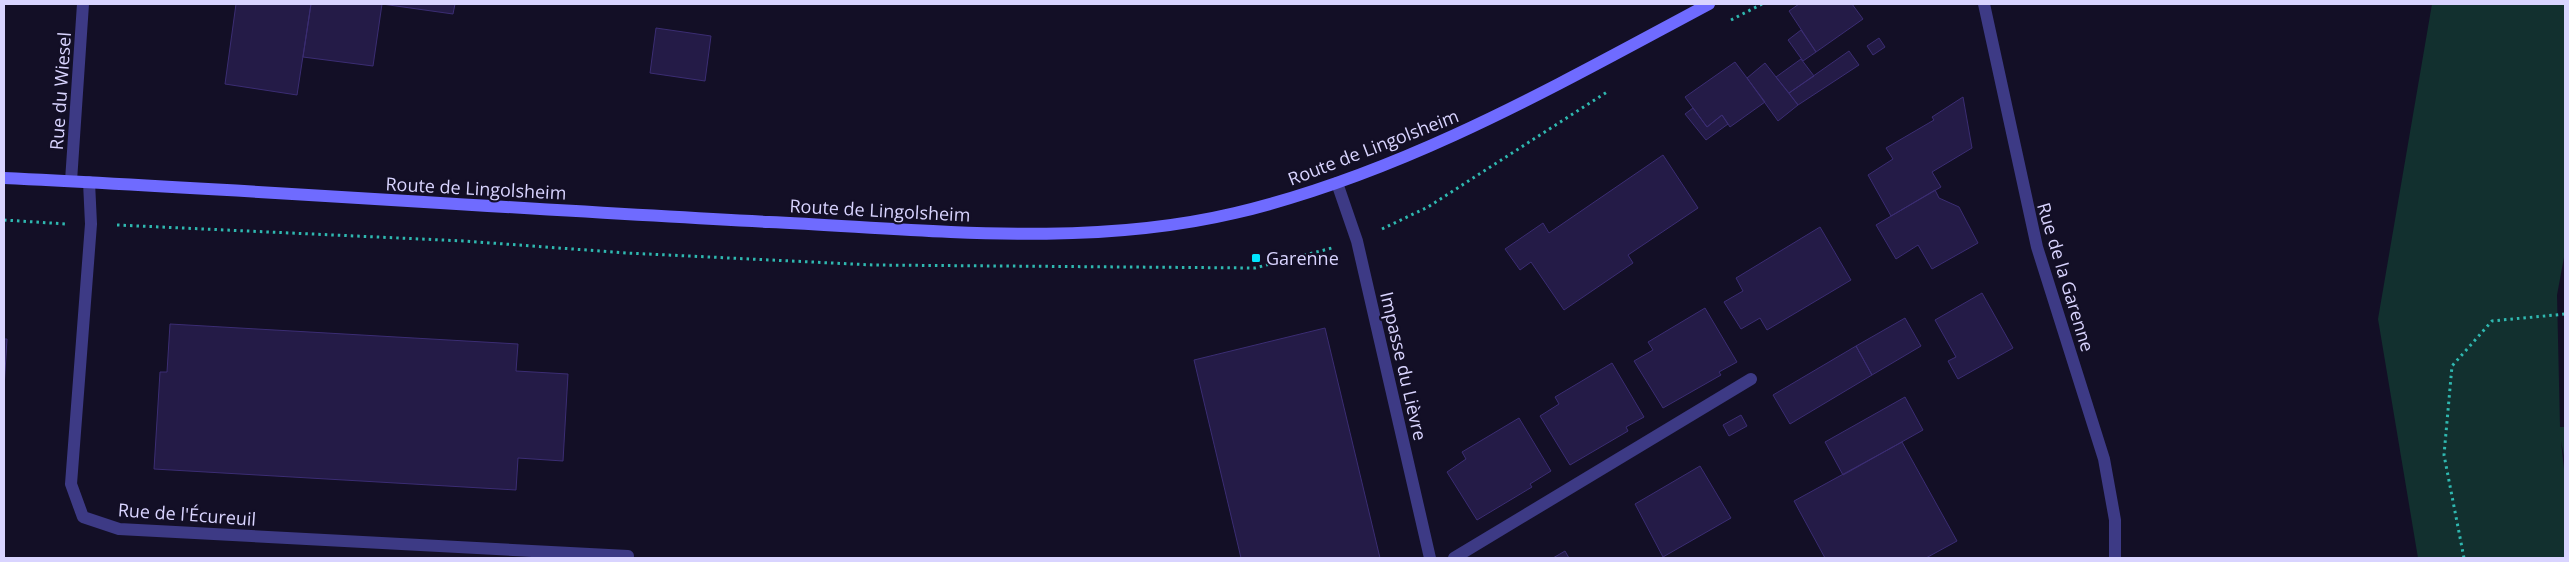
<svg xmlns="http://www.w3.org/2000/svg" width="2569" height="562" font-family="'Open Sans',sans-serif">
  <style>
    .green { fill: #12302f }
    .building { fill: #241b47; stroke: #3b2d73 }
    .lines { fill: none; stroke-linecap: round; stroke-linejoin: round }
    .path { stroke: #2fb8b0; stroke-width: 3; stroke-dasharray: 2.5 4; stroke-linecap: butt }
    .street { stroke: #3d3a85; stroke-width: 12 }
    .secondary { stroke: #6f6bff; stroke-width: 12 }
    .poi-dot { fill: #00e5ff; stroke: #130f26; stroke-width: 2 }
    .labels { text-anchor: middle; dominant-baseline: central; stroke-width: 4.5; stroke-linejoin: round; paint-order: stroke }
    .street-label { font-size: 18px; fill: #d9d4ff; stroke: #130f26 }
    .poi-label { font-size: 18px; fill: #d9d4ff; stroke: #130f26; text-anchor: start }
  </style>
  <rect width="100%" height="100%" fill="#130f26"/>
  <path class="green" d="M2432,4H2565V252L2557,295L2560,427H2565V461L2561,441L2565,478V558H2418L2378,319Z"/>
  <path class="building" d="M236,4H311L297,95L225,84Z
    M311,4H382L373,66L303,57Z
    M382,4H455L453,14Z
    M1799,4H1852L1863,19L1816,52L1789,11Z
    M656,28L711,36L705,81L650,73Z
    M1801,30L1816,52L1803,61L1788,40Z
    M1879,38L1885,47L1873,55L1867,46Z
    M1849,51L1859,65L1798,105L1789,93Z
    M1801,59L1814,76L1789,93L1776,77Z
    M1735,62L1765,102L1730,127L1722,115L1707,127L1685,97Z
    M1765,63L1798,105L1778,121L1747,78Z
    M1963,97L1972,148L1932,172L1941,187L1891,216L1868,175L1893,159L1886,148L1934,120L1932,117Z
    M1693,108L1707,127L1722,115L1728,124L1706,140L1685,114Z
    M1663,155L1698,208L1628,255L1633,263L1564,310L1531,262L1520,270L1505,249L1543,223L1549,233Z
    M1935,190L1939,198L1959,207L1978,243L1932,269L1918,245L1896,259L1876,225Z
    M1820,227L1851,280L1767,330L1760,318L1741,329L1724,302L1743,291L1736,278Z
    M1982,293L2013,348L1958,379L1948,361L1956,357L1935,320Z
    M1705,308L1737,362L1719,372L1721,375L1663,408L1634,361L1653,350L1648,342Z
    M1905,318L1921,346L1872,375L1856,346Z
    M170,324L518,344L516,371L568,374L563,461L518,458L516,490L154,469L160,372H167Z
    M1325,328L1380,558H1241L1194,360Z
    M4,339H7L4,388Z
    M1856,346L1872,375L1790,424L1773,395Z
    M1612,363L1644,417L1626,427L1628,431L1570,465L1540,416L1559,404L1555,397Z
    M1905,397L1923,430L1843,475L1825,442Z
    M1741,415L1747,426L1729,436L1723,425Z
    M1519,418L1551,471L1530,484L1532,487L1477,520L1447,472L1466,459L1462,452Z
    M1902,442L1957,541L1926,558H1825L1794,501Z
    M1700,466L1731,518L1663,557L1635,504Z
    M1565,551L1569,558H1553Z"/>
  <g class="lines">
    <path class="path" d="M1731,20L1762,4
      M4,220L66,224
      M117,225L464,241L627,253L873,265L1255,268L1332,248
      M1382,229L1428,207L1607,92
      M2464,558L2444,455L2452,366L2492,321L2565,314"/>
    <path class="street" d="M1984,4L2037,247L2104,459L2115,520V558
      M71,181L83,4
      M89,182L91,224L71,484L83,517L119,529L628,556
      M1337,183L1357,241L1430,558
      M1454,558L1751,379"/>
    <path class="secondary" d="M4,178C259,190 514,209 769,222C923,229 1083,249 1235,213C1404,173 1557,85 1709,4"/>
  </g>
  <rect class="poi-dot" x="1251" y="253" width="10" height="10" rx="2.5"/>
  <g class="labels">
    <g class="street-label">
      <text transform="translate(60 91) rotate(-86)">Rue du Wiesel</text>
      <text transform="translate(1373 147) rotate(-21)">Route de Lingolsheim</text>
      <text transform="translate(476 188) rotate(3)">Route de Lingolsheim</text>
      <text transform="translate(880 210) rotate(3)">Route de Lingolsheim</text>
      <text transform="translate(2066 277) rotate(73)">Rue de la Garenne</text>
      <text transform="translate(1404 366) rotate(77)">Impasse du Lièvre</text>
      <text transform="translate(187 514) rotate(4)">Rue de l'Écureuil</text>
    </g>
    <g class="poi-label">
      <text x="1266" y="258">Garenne</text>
    </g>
  </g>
  <rect width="2569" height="562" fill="none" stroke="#d9d4ff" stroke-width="10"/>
</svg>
